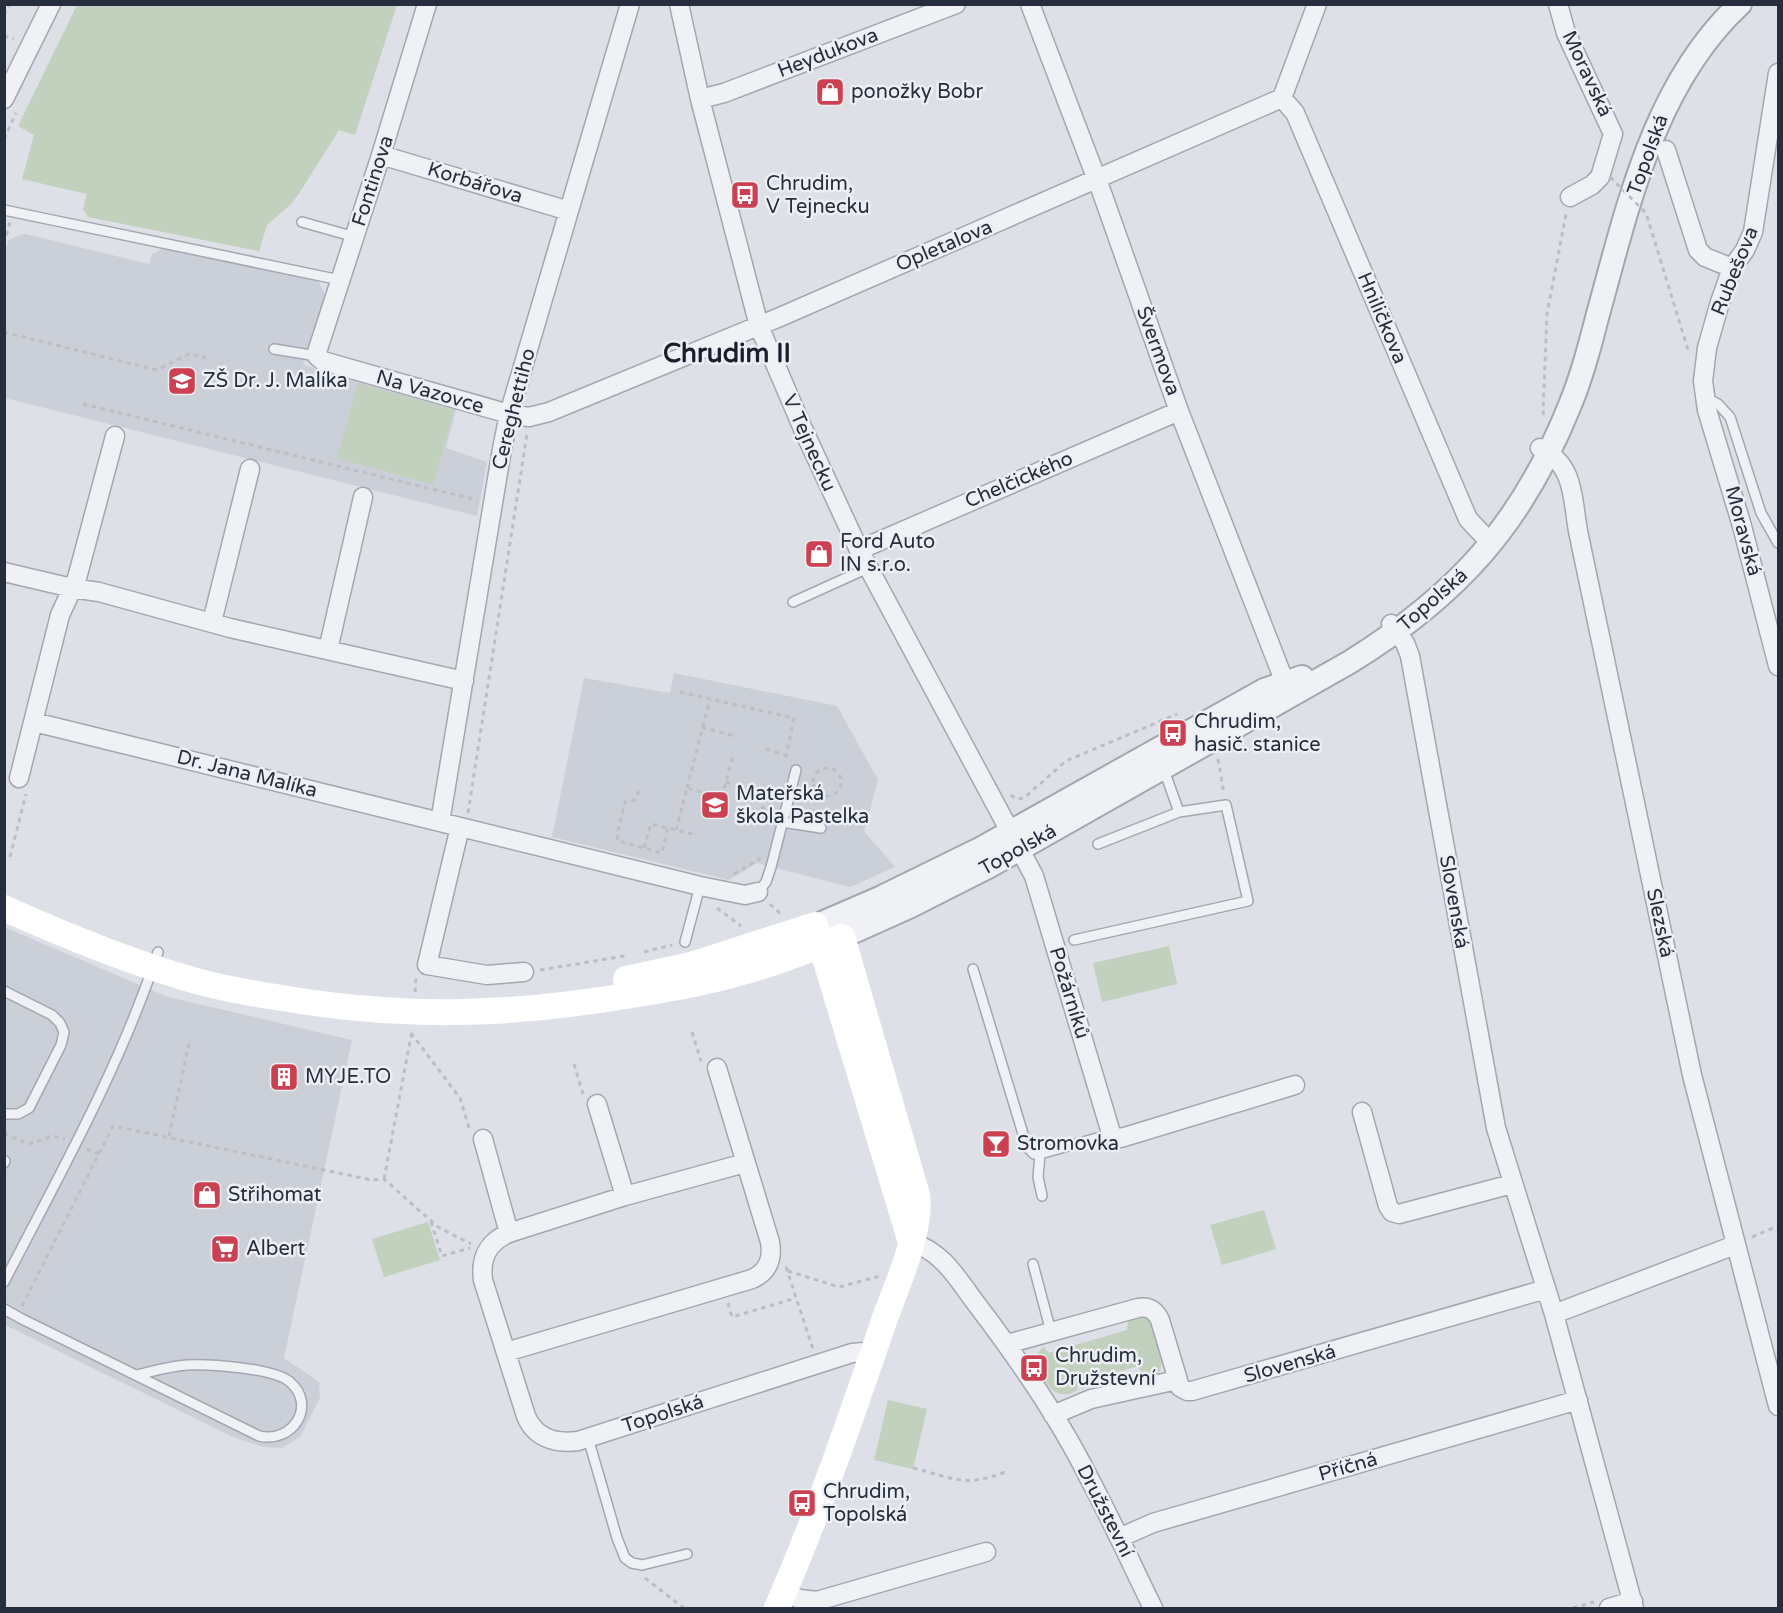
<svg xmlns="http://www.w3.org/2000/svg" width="1783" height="1613" font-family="'Varela Round',sans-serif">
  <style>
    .built { fill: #cbcfd8 }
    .green { fill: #c2d0be }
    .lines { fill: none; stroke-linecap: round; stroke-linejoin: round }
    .service-casing { stroke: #a2a7b0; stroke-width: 12 }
    .minor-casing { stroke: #a2a7b0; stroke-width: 21 }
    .tertiary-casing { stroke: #a2a7b0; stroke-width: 26 }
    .path { stroke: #bbbec5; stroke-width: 3; stroke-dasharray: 4.5 4.5; stroke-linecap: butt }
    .service { stroke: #eff1f5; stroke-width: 9 }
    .minor { stroke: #eff1f5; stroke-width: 18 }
    .tertiary { stroke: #eff1f5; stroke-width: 22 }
    .secondary { stroke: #fff; stroke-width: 26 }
    .path-bridge { stroke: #bbbec5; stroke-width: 3; stroke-dasharray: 4.5 4.5; stroke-linecap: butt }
    .labels { text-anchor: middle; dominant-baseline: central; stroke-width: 5; stroke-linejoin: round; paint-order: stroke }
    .street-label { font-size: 20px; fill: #262e3d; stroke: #eceff4 }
    .poi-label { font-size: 20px; fill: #262e3d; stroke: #eceff4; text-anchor: start }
    .district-label { font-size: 26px; font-weight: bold; fill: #191f2d; stroke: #eceff4 }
  </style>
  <rect width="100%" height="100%" fill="#dde0e6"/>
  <path class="built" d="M25,234L149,264L152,254L162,249L318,280L325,295L303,365L456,409L446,448L487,462L477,516L5,398V250L9,240L19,235Z
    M674,673L837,706L878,780L864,831L895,867L850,887L757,863L729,880L552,837L584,678L670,693Z
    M4,927L168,997L352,1040L284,1358L319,1382L320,1398L300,1437L282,1448L263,1447L233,1437L5,1325Z"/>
  <path class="green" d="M77,5V4L397,5L355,135L339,130L300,192L291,204L267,225L259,251L88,217L83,209L87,194L22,179L34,135L18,126Z
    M358,383L454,410L433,485L337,458Z
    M1169,946L1177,984L1102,1002L1093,963Z
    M1264,1210L1276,1249L1222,1265L1210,1225Z
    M428,1222L440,1260L384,1277L372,1239Z
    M1141,1315C1146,1317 1151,1319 1153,1323C1155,1327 1156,1333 1157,1338C1161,1353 1170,1384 1141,1373L1138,1366L1077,1384L1078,1390C1072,1393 1065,1396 1058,1393C1046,1388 1036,1367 1035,1355L1044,1347L1048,1353L1127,1330L1128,1320Z
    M888,1400L927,1409L913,1469L874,1460Z"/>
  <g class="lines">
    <g class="service-casing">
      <path id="service" d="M4,210L340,280
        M302,222L355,237
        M274,349L317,356
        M1705,397L1718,404L1730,417L1761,513L1778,543
        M793,602L868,568
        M1164,770L1179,812
        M782,822L821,828
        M758,892L766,882L771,867L796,770
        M1074,940L1248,901L1226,805L1179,812L1098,844
        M685,942L700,886
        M973,969L1027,1147L1034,1154H1040L1097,1138L1114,1136
        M4,991L52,1015L60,1023L64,1032L61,1045L29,1108L18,1114H4
        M1040,1154L1038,1177L1042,1196
        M4,1163L5,1161
        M1033,1264L1051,1332
        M4,1282C60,1174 120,1067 158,952
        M4,1309L22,1319L259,1436C293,1444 317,1405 290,1382C274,1368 209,1364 187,1365C170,1366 154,1371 137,1375
        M588,1438L617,1538L625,1558L632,1563L642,1565L687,1554"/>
    </g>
    <g class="minor-casing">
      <path id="minor" d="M427,4L381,155L317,352V356L323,361L509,414L529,417L549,412L780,317L1282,98L1317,4
        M679,4L700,99L759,326L803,429L859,550L1034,876L1111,1133L1115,1137L1121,1138L1295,1085
        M1030,4L1102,193L1179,411L1289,693
        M1558,4L1566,33L1613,134L1600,177L1592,185L1570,197
        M1778,73L1753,232L1745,250L1732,268L1720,302L1707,348L1703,381L1707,410L1742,526L1778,666
        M1282,98L1295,113L1468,519L1484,536
        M4,99L51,4
        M700,99L724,93L956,4
        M1666,150L1698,250L1705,257L1732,268
        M381,155L569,211
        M1540,448C1575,465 1572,497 1578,531L1692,1075L1778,1406
        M859,550L1179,411
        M4,572L72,588L99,592L230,628L464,681
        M212,622L250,469
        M1391,624L1405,643L1410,656L1496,1128L1554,1314L1634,1608
        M328,650L363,497
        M34,722L700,886L745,895L758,892
        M19,778L60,615L77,578L115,436
        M440,822L502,449L509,414L630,4
        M460,827L427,965L487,975L524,972
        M597,1104L625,1196
        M1362,1112L1388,1206L1392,1212L1399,1214L1512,1184
        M483,1139L509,1233
        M745,1163L625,1196L509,1233C488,1242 480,1258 483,1280L526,1416C535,1438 556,1444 578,1441L852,1353L864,1352L873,1354
        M911,1242C944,1252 958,1280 978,1306C1019,1360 1059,1417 1089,1478C1112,1521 1132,1565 1153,1608
        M1554,1314L1735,1245
        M1007,1344L1138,1308C1149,1306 1155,1310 1160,1320L1180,1387L1187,1391H1192L1546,1289
        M506,1352L752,1279C768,1272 773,1259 770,1242L717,1068
        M1053,1415L1091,1399L1177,1380
        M1119,1538L1153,1523L1578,1400
        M784,1593L800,1599L817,1601L986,1552
        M1609,1608L1633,1601"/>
    </g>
    <g class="tertiary-casing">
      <path id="tertiary" d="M835,918L842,937L909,907L988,867L1350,662C1458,595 1522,524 1570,405C1582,376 1590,345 1598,314C1628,206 1654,84 1740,4
        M822,923L882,897L978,850L1264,690L1302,677"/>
    </g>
    <path class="path" d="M4,15L10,4
      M4,36L14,39
      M4,139L16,113
      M1647,216L1688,350
      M4,244L10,222
      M4,332L157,370L189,354L206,358
      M83,404L477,500
      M1544,415L1543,412L1547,314L1566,214
      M680,692L794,718L785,762
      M702,727L734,736
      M766,749L785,755
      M1218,759L1224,794
      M813 782a14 14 0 1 1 28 0a14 14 0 1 1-28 0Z
      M726,782L732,784
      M687,788L710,699
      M639,791L635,800L625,802L617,834L618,841L662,853L668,828
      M764,795L777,798
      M1011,795L1016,799L1024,798L1066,761L1177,714
      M722,797L732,759L738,760
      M761,807L774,811
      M468,813L527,434
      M676,830L687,788L728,799
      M644,848L651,824L696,835
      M10,857L26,794
      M734,874L761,858
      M770,904L781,914
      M717,908L741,926
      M644,952L672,945
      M540,970L625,956
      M415,992L416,978
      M692,1032L701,1061
      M411,1033L460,1098L469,1128
      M574,1064L583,1094
      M4,1133L28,1144L53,1136L65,1139
      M169,1136L190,1039
      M87,1149L99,1154
      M384,1179L412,1031
      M431,1222L442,1256L470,1248
      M1752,1237L1778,1226
      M786,1267L813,1349
      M788,1271L839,1287L880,1276
      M728,1303L732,1317L796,1298
      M22,1306L113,1126L372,1180L384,1179L438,1227L471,1244
      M913,1468C954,1478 964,1488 1005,1472
      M645,1578L684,1608
      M1573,1608L1594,1602"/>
    <use href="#service" class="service"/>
    <use href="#minor" class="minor"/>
    <use href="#tertiary" class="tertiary"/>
    <path class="secondary" d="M4,908C66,936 130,962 196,981C222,988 249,993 276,997C401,1019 508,1016 632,995C668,989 704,983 739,973C775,964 808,950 842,937L917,1195C922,1230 897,1285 885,1318C852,1415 818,1514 777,1608
      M626,979L691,965L815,925L910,1239"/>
    <path class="path-bridge" d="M1610,177L1646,213"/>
  </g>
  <defs>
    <g id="shop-square" transform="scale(1.5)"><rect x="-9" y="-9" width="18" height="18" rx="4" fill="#cc4152" stroke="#eceff4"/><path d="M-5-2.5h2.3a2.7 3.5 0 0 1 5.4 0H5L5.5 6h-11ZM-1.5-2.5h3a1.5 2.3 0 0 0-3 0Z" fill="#fff"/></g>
    <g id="bus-square" transform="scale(1.5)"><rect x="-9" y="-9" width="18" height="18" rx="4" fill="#cc4152" stroke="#eceff4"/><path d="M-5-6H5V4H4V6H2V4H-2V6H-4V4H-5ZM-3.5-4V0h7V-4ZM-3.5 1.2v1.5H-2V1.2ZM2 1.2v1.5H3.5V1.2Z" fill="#fff"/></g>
    <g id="school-square" transform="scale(1.5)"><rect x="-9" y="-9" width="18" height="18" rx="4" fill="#cc4152" stroke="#eceff4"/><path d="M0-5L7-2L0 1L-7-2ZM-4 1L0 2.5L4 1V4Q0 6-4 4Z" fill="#fff"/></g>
    <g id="building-square" transform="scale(1.5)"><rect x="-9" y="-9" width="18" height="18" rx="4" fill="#cc4152" stroke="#eceff4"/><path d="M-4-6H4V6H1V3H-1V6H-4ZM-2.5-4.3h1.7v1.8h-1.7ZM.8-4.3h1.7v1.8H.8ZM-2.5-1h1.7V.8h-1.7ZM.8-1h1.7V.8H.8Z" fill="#fff"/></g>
    <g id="bar-square" transform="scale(1.5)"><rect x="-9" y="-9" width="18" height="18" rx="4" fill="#cc4152" stroke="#eceff4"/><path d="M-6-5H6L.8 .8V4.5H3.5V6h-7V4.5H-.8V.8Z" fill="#fff"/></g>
    <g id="supermarket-square" transform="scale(1.5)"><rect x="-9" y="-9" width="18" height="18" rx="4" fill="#cc4152" stroke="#eceff4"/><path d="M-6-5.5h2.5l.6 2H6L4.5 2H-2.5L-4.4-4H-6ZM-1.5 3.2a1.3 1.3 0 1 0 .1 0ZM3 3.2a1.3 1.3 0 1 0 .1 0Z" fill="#fff"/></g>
  </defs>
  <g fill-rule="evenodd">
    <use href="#shop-square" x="830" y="92"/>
    <use href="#bus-square" x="745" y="195"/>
    <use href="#school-square" x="182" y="381"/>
    <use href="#shop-square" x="819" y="554"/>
    <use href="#bus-square" x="1173" y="733"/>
    <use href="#school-square" x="715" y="805"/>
    <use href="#building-square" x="284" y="1077"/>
    <use href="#bar-square" x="996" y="1144"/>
    <use href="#shop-square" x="207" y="1195"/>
    <use href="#supermarket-square" x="225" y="1249"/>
    <use href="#bus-square" x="1034" y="1368"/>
    <use href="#bus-square" x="802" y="1503"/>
  </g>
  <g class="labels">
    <g class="street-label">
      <text transform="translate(828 53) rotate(-21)">Heydukova</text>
      <text transform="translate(1587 74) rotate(65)">Moravská</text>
      <text transform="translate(1648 155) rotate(-70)">Topolská</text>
      <text transform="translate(373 181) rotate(-72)">Fontinova</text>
      <text transform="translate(475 183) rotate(17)">Korbářova</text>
      <text transform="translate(944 246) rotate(-23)">Opletalova</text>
      <text transform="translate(1735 271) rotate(-68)">Rubešova</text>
      <text transform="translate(1382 318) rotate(67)">Hniličkova</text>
      <text transform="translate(1158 351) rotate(70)">Švermova</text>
      <text transform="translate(430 392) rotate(16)">Na Vazovce</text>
      <text transform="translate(514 409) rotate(-76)">Cereghettiho</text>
      <text transform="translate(809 443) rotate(66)">V Tejnecku</text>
      <text transform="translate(1019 480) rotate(-23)">Chelčického</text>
      <text transform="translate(1743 531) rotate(75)">Moravská</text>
      <text transform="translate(1433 600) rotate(-41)">Topolská</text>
      <text transform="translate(247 774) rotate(14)">Dr. Jana Malíka</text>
      <text transform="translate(1018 850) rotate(-29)">Topolská</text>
      <text transform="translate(1454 902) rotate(80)">Slovenská</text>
      <text transform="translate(1660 923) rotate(78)">Slezská</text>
      <text transform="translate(1069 993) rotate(73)">Požárníků</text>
      <text transform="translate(1290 1364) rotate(-16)">Slovenská</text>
      <text transform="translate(663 1414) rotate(-18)">Topolská</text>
      <text transform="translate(1348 1467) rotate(-16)">Příčná</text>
      <text transform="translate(1105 1511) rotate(63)">Družstevní</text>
    </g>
    <g class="poi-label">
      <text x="851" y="92">ponožky Bobr</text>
      <text x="766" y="184">Chrudim,<tspan x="766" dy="23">V Tejnecku</tspan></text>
      <text x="203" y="381">ZŠ Dr. J. Malíka</text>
      <text x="840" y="542">Ford Auto<tspan x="840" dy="23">IN s.r.o.</tspan></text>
      <text x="1194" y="722">Chrudim,<tspan x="1194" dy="23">hasič. stanice</tspan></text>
      <text x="736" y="794">Mateřská<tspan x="736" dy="23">škola Pastelka</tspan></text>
      <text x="305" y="1077">MYJE.TO</text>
      <text x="1017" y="1144">Stromovka</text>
      <text x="228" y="1195">Střihomat</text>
      <text x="246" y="1249">Albert</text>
      <text x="1055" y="1356">Chrudim,<tspan x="1055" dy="23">Družstevní</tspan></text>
      <text x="823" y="1492">Chrudim,<tspan x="823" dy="23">Topolská</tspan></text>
    </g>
    <g class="district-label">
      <text x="727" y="353">Chrudim II</text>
    </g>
  </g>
  <rect width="1783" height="1613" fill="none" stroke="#262e3d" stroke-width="12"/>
</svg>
